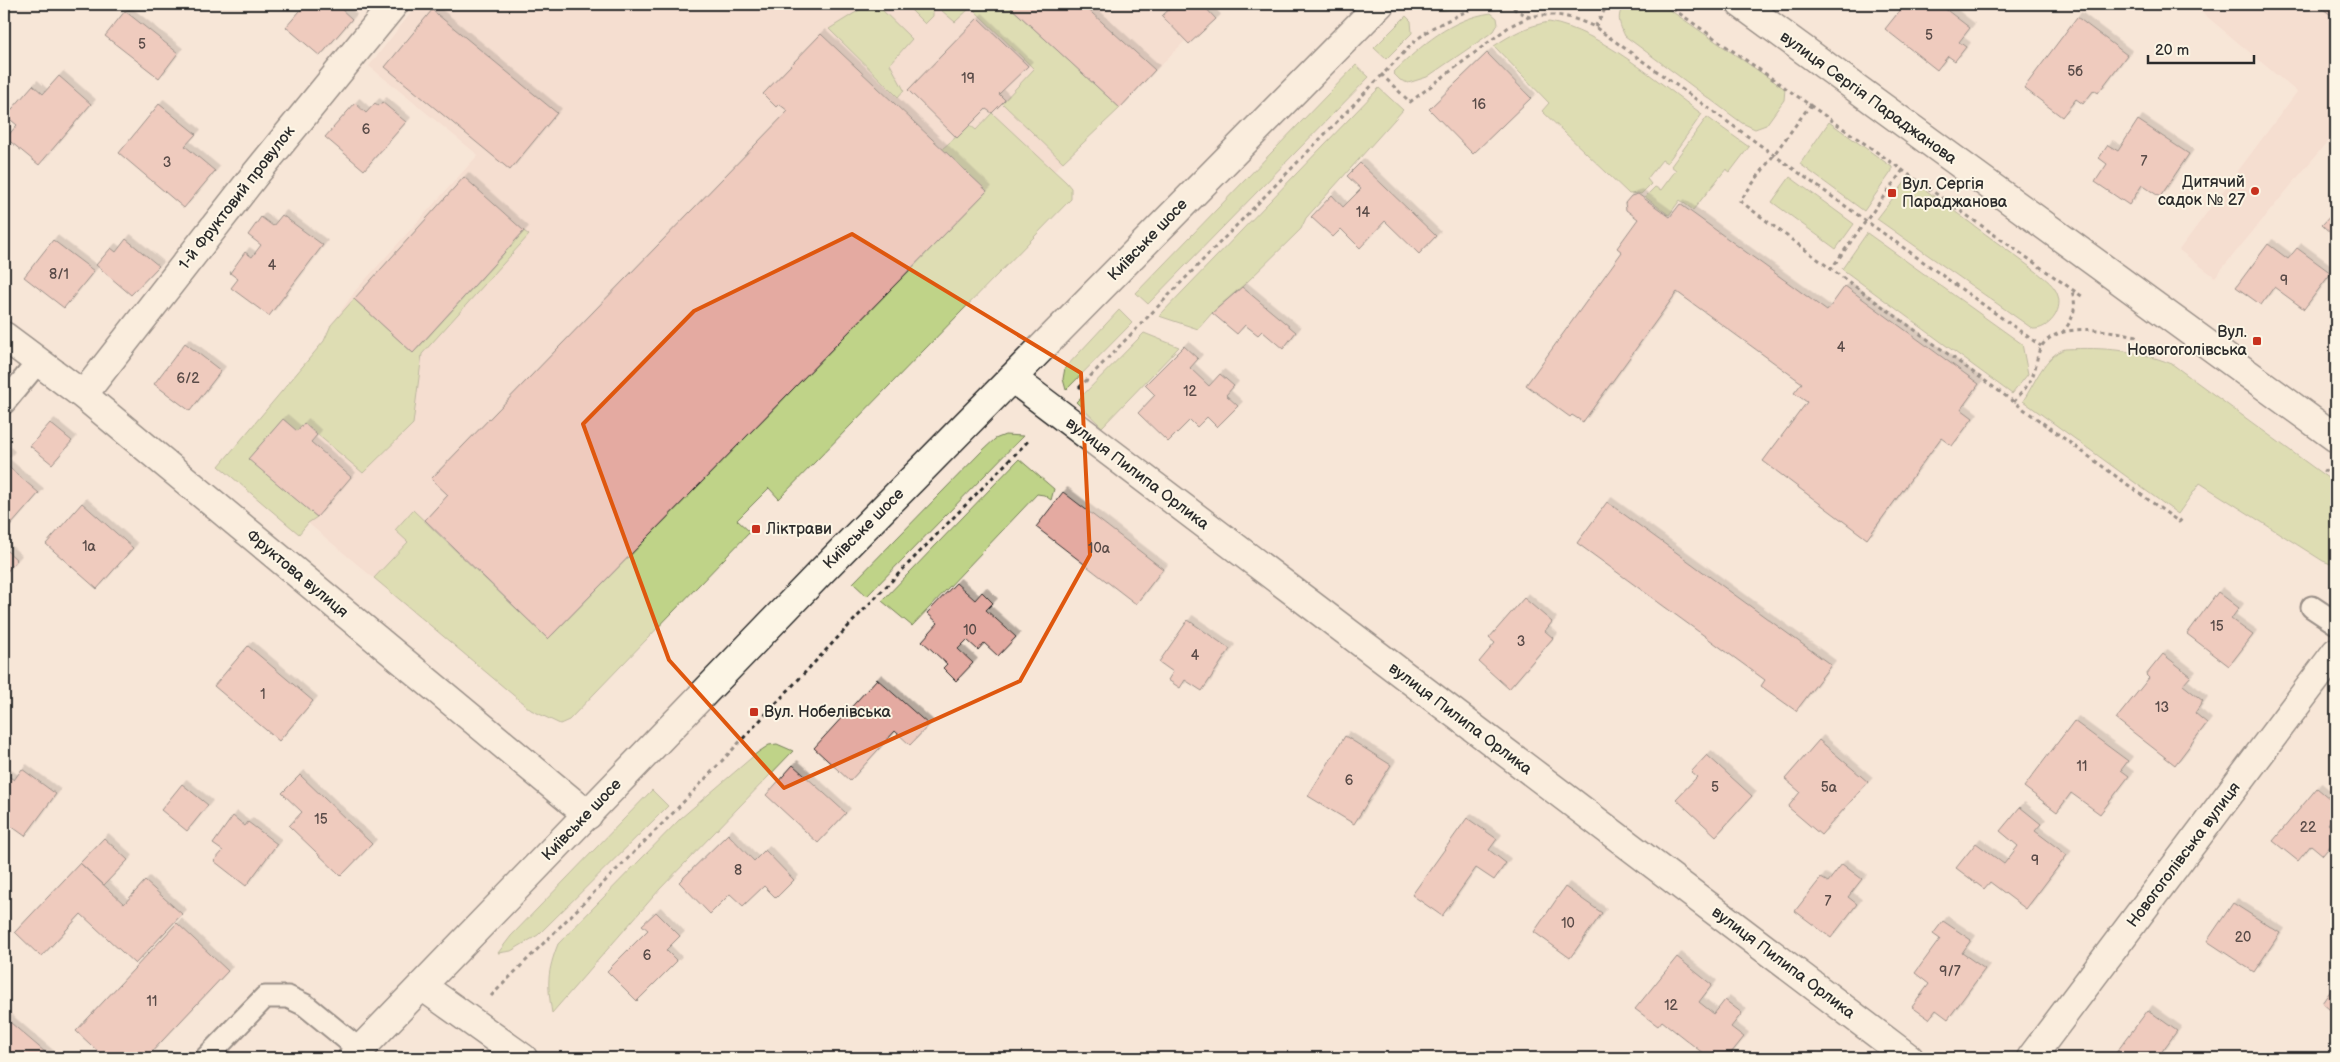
<svg xmlns="http://www.w3.org/2000/svg" width="2340" height="1062" font-family="'Balsamiq Sans',sans-serif">
  <style>
    .built { fill: #f1d4c7 }
    .green { fill: #bfd388; stroke: #757f5a }
    .building { fill: #e4aaa1; stroke: #2b2b2b; filter: url(#shadow) }
    .lines { fill: none; stroke-linecap: round; stroke-linejoin: round }
    .service-casing { stroke: #2b2b2b; stroke-width: 25 }
    .minor-casing { stroke: #2b2b2b; stroke-width: 31 }
    .secondary-casing { stroke: #2b2b2b; stroke-width: 31 }
    .primary-casing { stroke: #2b2b2b; stroke-width: 31 }
    .path { stroke: #2b2b2b; stroke-width: 3; stroke-dasharray: 4 4; stroke-linecap: butt }
    .service { stroke: #fcf5e5; stroke-width: 21 }
    .minor { stroke: #fcf5e5; stroke-width: 28 }
    .secondary { stroke: #fcf5e5; stroke-width: 28 }
    .primary { stroke: #fcf5e5; stroke-width: 28 }
    .marked { fill: none; stroke: #df570e; stroke-width: 4; stroke-linejoin: round }
    .poi-dot { fill: #c8321e; stroke: #fcf5e5; stroke-width: 2 }
    .labels { text-anchor: middle; dominant-baseline: central; stroke-width: 4; stroke-linejoin: round; paint-order: stroke }
    .number-label { font-size: 14px; fill: #594b48 }
    .street-label { font-size: 16px; fill: #2b2b2b; stroke: #fcf5e5 }
    .poi-label { font-size: 16px; fill: #2b2b2b; stroke: #fcf5e5; text-anchor: start }
  </style>
  <defs>
    <filter id="shadow"><feDropShadow dx="4.5" dy="-4.5" stdDeviation="0" flood-color="#0004"/></filter>
  </defs>
  <rect width="100%" height="100%" fill="#f7e6d7"/>
  <filter id="ink" filterUnits="userSpaceOnUse"><feTurbulence type="fractalNoise" baseFrequency=".02" numOctaves="2"/><feDisplacementMap in="SourceGraphic" scale="10" xChannelSelector="R" yChannelSelector="G"/><feConvolveMatrix kernelMatrix="1 2 1 2 8 2 1 2 1" color-interpolation-filters="sRGB"/></filter>
  <g filter="url(#ink)">
    <path class="built" d="M418,4H1202L1216,19L1189,44L1185,41L1063,162L531,710L308,523L299,534L219,466L324,341L331,325L356,290L478,155L369,66Z
      M2192,4H2336V131L2215,277L2179,250L2297,92Z"/>
    <path class="green" d="M869,4H876L912,39L890,64L904,90L898,97L829,29Z
      M905,4H933V16L925,24Z
      M941,4H1007L1120,108L1063,162L1002,103L1034,69L971,7L955,22L941,10Z
      M1425,4H1464C1449,11 1439,13 1425,4Z
      M1625,4H1661L1785,89L1784,100L1766,125L1755,129L1742,123L1625,36C1619,24 1616,15 1625,4Z
      M1491,13L1497,18L1498,24L1494,31L1427,77L1408,83L1400,80L1393,73C1422,45 1450,19 1491,13Z
      M1406,16L1411,21L1412,33L1386,59L1374,48Z
      M1549,22C1601,31 1659,83 1702,114L1667,163L1662,160L1647,179L1651,184L1641,194L1638,193L1629,194L1542,111L1549,103L1494,46C1512,34 1527,26 1549,22Z
      M1356,65L1369,77L1148,304L1136,293Z
      M1379,88L1403,110L1306,218L1301,229L1242,287L1212,313L1198,329L1159,316Z
      M992,113L1066,182L1071,188V199L779,499L769,488L737,520L750,532L569,720L560,724L531,710L374,578L408,542L395,530L413,510L548,639L987,191L942,149L970,125L976,130Z
      M1707,117L1749,147L1730,172L1726,169L1693,210L1680,200L1669,215L1645,197L1655,187L1661,190L1676,170L1671,166Z
      M1829,122L1892,167V171L1864,211L1800,164Z
      M1790,177L1854,224L1836,249L1772,202Z
      M1912,180L2037,272C2045,279 2055,285 2058,296C2063,311 2048,330 2033,329L1877,219L1906,181Z
      M524,231L529,235L422,354L413,424L363,473L304,423L297,431L283,419L249,459L317,517L308,523L299,534L219,466L324,341L331,325L354,299L413,353Z
      M1867,233L2022,344L2028,374L2012,394L1842,269Z
      M1119,310L1132,323L1066,390L1063,379L1065,368Z
      M1144,333L1179,347L1102,427L1076,402Z
      M2065,349C2104,347 2137,350 2172,364L2336,484V566L2323,561L2200,483L2178,514L2023,401C2035,383 2045,355 2065,349Z
      M1005,435L1023,436L867,596L853,583L983,450L995,439Z
      M1019,459L1054,489L1051,500L1044,495L1037,494L912,626L882,601Z
      M777,744L793,751L660,889L552,1013C547,984 547,972 558,944L681,818L757,753L769,745Z
      M652,790L668,806L538,935L511,951L498,953L511,936Z"/>
    <path class="building" d="M306,4H345L341,9L352,19L320,56L286,27Z
      M1007,4H1082L1155,70L1120,108Z
      M1175,4H1202L1216,19L1189,44L1162,16Z
      M1905,4H1939L1970,28L1959,42L1966,47L1955,61L1948,56L1937,70L1885,29Z
      M2316,4H2336V15L2334,17Z
      M432,10L557,113L510,170L385,67Z
      M125,11L178,53L159,78L105,36Z
      M2077,17L2127,55L2098,93L2094,90L2083,104L2076,99L2062,117L2024,88Z
      M978,18L1028,66L999,94L1005,100L992,113L986,109L957,138L908,90Z
      M821,34L987,191L548,639L425,520L448,495L431,479L788,111L779,104L776,107L763,94Z
      M1487,53L1531,98L1473,154L1429,109Z
      M59,76L91,104L39,165L6,138L17,125L6,116L33,85L43,94Z
      M382,102L406,122L364,170L325,137L355,103L366,113L375,103L379,106Z
      M159,104L196,134L185,146L215,171L184,208L119,153Z
      M2138,120L2189,154L2160,197L2142,185L2129,205L2095,182L2107,164L2099,158L2108,145L2118,151Z
      M1360,163L1436,236L1419,254L1385,221L1360,248L1341,229L1333,237L1311,217L1332,195L1343,207L1361,189L1347,176Z
      M464,177L524,231L413,353L354,299Z
      M1638,194L1670,217L1680,204L1827,311L1845,286L1979,384L1961,409L1973,418L1952,446L1941,438L1867,539L1763,461L1807,402L1794,393L1802,383L1677,292L1583,422L1572,415L1570,417L1526,385L1622,252L1617,248L1638,219L1626,210L1625,203L1631,196Z
      M2336,210V238L2322,225Z
      M282,215L323,245L269,316L231,288L238,279L230,273L245,252L252,257L261,245L248,235L261,217L273,226Z
      M126,239L159,266L131,295L96,265L111,248L116,252Z
      M53,240L94,271L64,308L24,277Z
      M2268,244L2288,259L2297,248L2331,273L2304,309L2274,287L2261,305L2236,287Z
      M1242,287L1296,332L1283,349L1262,331L1258,335L1245,325L1237,334L1212,313Z
      M185,343L221,371L190,411L154,384Z
      M1184,346L1198,359L1190,368L1209,386L1220,374L1234,386L1226,395L1238,406L1217,427L1207,417L1197,427L1190,420L1168,442L1138,413L1155,395L1145,385Z
      M283,419L297,431L304,423L317,435L311,442L351,477L317,517L248,459Z
      M50,423L72,441L52,464L30,446Z
      M4,450L10,456L4,463L39,493L4,533Z
      M1063,492L1163,569L1136,604L1036,527Z
      M1607,502L1831,665L1796,711L1761,686L1765,680L1577,543Z
      M82,503L133,548L97,589L46,544Z
      M4,548L17,560L4,575Z
      M956,583L975,600L982,592L993,603L986,610L1016,637L998,656L984,643L978,650L967,640L958,649L973,663L956,681L943,668L947,664L922,641L938,623L927,613Z
      M2218,592L2239,608L2231,619L2253,635L2229,666L2187,634Z
      M1524,598L1552,622L1545,631L1553,638L1509,689L1479,662L1495,643L1489,638Z
      M1188,620L1230,649L1202,691L1185,680L1180,688L1168,680L1173,672L1159,662Z
      M248,646L313,701L279,741L214,686Z
      M2163,654L2191,676L2183,685L2203,701L2195,713L2207,723L2175,765L2116,719L2149,678L2146,675Z
      M877,679L929,725L910,745L895,731L850,781L814,748Z
      M2074,721L2128,761L2121,770L2129,776L2100,814L2071,793L2057,812L2024,787Z
      M1345,736L1391,765L1354,824L1308,796Z
      M1819,740L1868,782L1821,835L1788,807L1800,792L1785,779Z
      M1707,755L1752,796L1716,836L1676,799L1697,777L1691,772Z
      M793,765L846,813L818,843L766,795Z
      M22,769L56,794L25,836L4,821V773L14,780Z
      M300,775L372,844L341,876L289,826L302,812L282,793Z
      M182,784L208,805L187,831L161,810Z
      M2317,788L2336,804V814L2328,824L2336,830V839L2323,855L2311,845L2298,861L2273,841Z
      M2020,807L2041,824L2035,831L2067,855L2026,909L1990,882L1984,889L1956,868L1976,843L2004,864L2018,846L2000,831Z
      M233,816L245,826L248,822L277,844L246,886L214,861L223,851L213,844Z
      M1467,818L1497,839L1489,850L1506,863L1494,880L1476,868L1442,916L1412,895Z
      M728,834L754,861L765,850L794,880L776,898L764,886L743,906L730,894L710,914L679,882Z
      M104,838L128,860L104,885L80,863Z
      M80,863L124,904L145,881L182,914L135,964L81,914L41,957L15,932Z
      M1842,864L1862,879L1848,897L1857,904L1831,938L1795,911L1821,878L1828,882Z
      M1565,887L1602,913L1570,958L1534,932Z
      M2233,903L2280,933L2254,972L2207,941Z
      M656,912L680,936L666,950L677,961L637,1001L607,971L648,930L642,925Z
      M1943,921L1971,940L1962,953L1985,969L1948,1019L1936,1010L1929,1019L1912,1007L1929,984L1915,973L1940,939L1933,934Z
      M177,923L228,971L146,1058H105L76,1031Z
      M1677,957L1712,985L1699,1002L1714,1014L1725,1000L1742,1013L1731,1027L1744,1037L1727,1058H1709L1662,1021L1658,1026L1635,1009Z
      M2336,983V1015L2322,1003Z
      M2148,1010L2177,1031L2157,1058H2112Z
      M4,1017L52,1058H4Z"/>
    <g class="lines">
      <g class="service-casing">
        <path id="service" d="M4,403L38,362
          M2312,607L2336,623
          M206,1058L265,997H288L305,1005L360,1050"/>
      </g>
      <g class="minor-casing">
        <path id="minor" d="M4,336L83,395L588,815
          M1012,378L1909,1058
          M83,395L254,176L394,4
          M422,986L523,1058
          M2031,1058L2336,652"/>
      </g>
      <g class="secondary-casing">
        <path id="secondary" d="M1741,4L2336,438"/>
      </g>
      <g class="primary-casing">
        <path id="primary" d="M352,1058L818,575L1380,4"/>
      </g>
      <path class="path" d="M1506,4L1529,17C1556,12 1570,16 1595,27L2041,346
        M1666,4L2083,297
        M1595,27L1608,4
        M1381,74L1410,102L1510,26L1529,17
        M1811,104L1740,201L1831,269
        M1903,170L1831,269L2179,522L2183,518
        M2062,333C2074,319 2078,306 2071,289
        M1079,388L1416,40L1432,28L1481,4
        M2014,402C2020,394 2028,386 2032,377C2037,368 2036,355 2041,347C2058,320 2113,331 2137,336
        M2323,470L2336,478
        M491,996L674,812L873,600L1028,441"/>
      <use href="#service" class="service"/>
      <use href="#minor" class="minor"/>
      <use href="#secondary" class="secondary"/>
      <use href="#primary" class="primary"/>
    </g>
  </g>
  <path d="M0 0H2340V1062H0ZM852,234L1081,373L1090,555L1020,681L784,788L669,660L583,424L694,311Z" fill="#f7e6d7" fill-opacity=".55" fill-rule="evenodd"/>
  <path class="marked" d="M852,234L1081,373L1090,555L1020,681L784,788L669,660L583,424L694,311Z"/>
  <g class="poi-dot">
    <circle cx="2255" cy="191" r="5"/>
    <rect x="1887" y="188" width="10" height="10" rx="2.5"/>
    <rect x="2252" y="336" width="10" height="10" rx="2.5"/>
    <rect x="751" y="524" width="10" height="10" rx="2.5"/>
    <rect x="749" y="707" width="10" height="10" rx="2.5"/>
  </g>
  <g class="labels">
    <g class="number-label">
      <text x="1929" y="35">5</text>
      <text x="142" y="44">5</text>
      <text x="2075" y="71">5б</text>
      <text x="968" y="78">19</text>
      <text x="1479" y="104">16</text>
      <text x="366" y="129">6</text>
      <text x="2144" y="161">7</text>
      <text x="167" y="162">3</text>
      <text x="1363" y="212">14</text>
      <text x="272" y="265">4</text>
      <text x="59" y="274">8/1</text>
      <text x="2284" y="280">9</text>
      <text x="1841" y="347">4</text>
      <text x="188" y="378">6/2</text>
      <text x="1190" y="391">12</text>
      <text x="89" y="546">1а</text>
      <text x="1099" y="548">10а</text>
      <text x="2217" y="626">15</text>
      <text x="970" y="630">10</text>
      <text x="1521" y="641">3</text>
      <text x="1195" y="655">4</text>
      <text x="263" y="694">1</text>
      <text x="2162" y="707">13</text>
      <text x="2082" y="766">11</text>
      <text x="1349" y="780">6</text>
      <text x="1715" y="787">5</text>
      <text x="1829" y="787">5а</text>
      <text x="321" y="819">15</text>
      <text x="2308" y="827">22</text>
      <text x="2035" y="860">9</text>
      <text x="738" y="870">8</text>
      <text x="1828" y="901">7</text>
      <text x="1568" y="923">10</text>
      <text x="2243" y="937">20</text>
      <text x="647" y="955">6</text>
      <text x="1950" y="971">9/7</text>
      <text x="152" y="1001">11</text>
      <text x="1671" y="1005">12</text>
    </g>
    <g class="street-label">
      <text transform="translate(1868 98) rotate(36)">вулиця Сергія Параджанова</text>
      <text transform="translate(237 198) rotate(-52)">1-й Фруктовий провулок</text>
      <text transform="translate(1148 240) rotate(-46)">Київське шосе</text>
      <text transform="translate(1137 474) rotate(37)">вулиця Пилипа Орлика</text>
      <text transform="translate(864 529) rotate(-45)">Київське шосе</text>
      <text transform="translate(297 574) rotate(40)">Фруктова вулиця</text>
      <text transform="translate(1460 719) rotate(37)">вулиця Пилипа Орлика</text>
      <text transform="translate(582 820) rotate(-46)">Київське шосе</text>
      <text transform="translate(2184 855) rotate(-53)">Новогоголівська вулиця</text>
      <text transform="translate(1783 963) rotate(37)">вулиця Пилипа Орлика</text>
    </g>
    <g class="poi-label">
      <text x="2245" y="182" text-anchor="end">Дитячий<tspan x="2245" dy="18">садок № 27</tspan></text>
      <text x="1902" y="184">Вул. Сергія<tspan x="1902" dy="18">Параджанова</tspan></text>
      <text x="2247" y="332" text-anchor="end">Вул.<tspan x="2247" dy="18">Новогоголівська</tspan></text>
      <text x="766" y="529">Ліктрави</text>
      <text x="764" y="712">Вул. Нобелівська</text>
    </g>
  </g>
  <rect width="2340" height="1062" fill="none" stroke="#fcf5e5" stroke-width="20"/>
  <rect x="10" y="10" width="2320" height="1042" fill="none" stroke="#2b2b2b" stroke-width="2" filter="url(#ink)"/>
  <path d="M2148 55v8h106v-8" fill="none" stroke="#2b2b2b" stroke-width="2.5"/>
  <text x="2155" y="55" font-size="15" fill="#2b2b2b" stroke="#fcf5e5" stroke-width="4" paint-order="stroke">20 m</text>
</svg>
